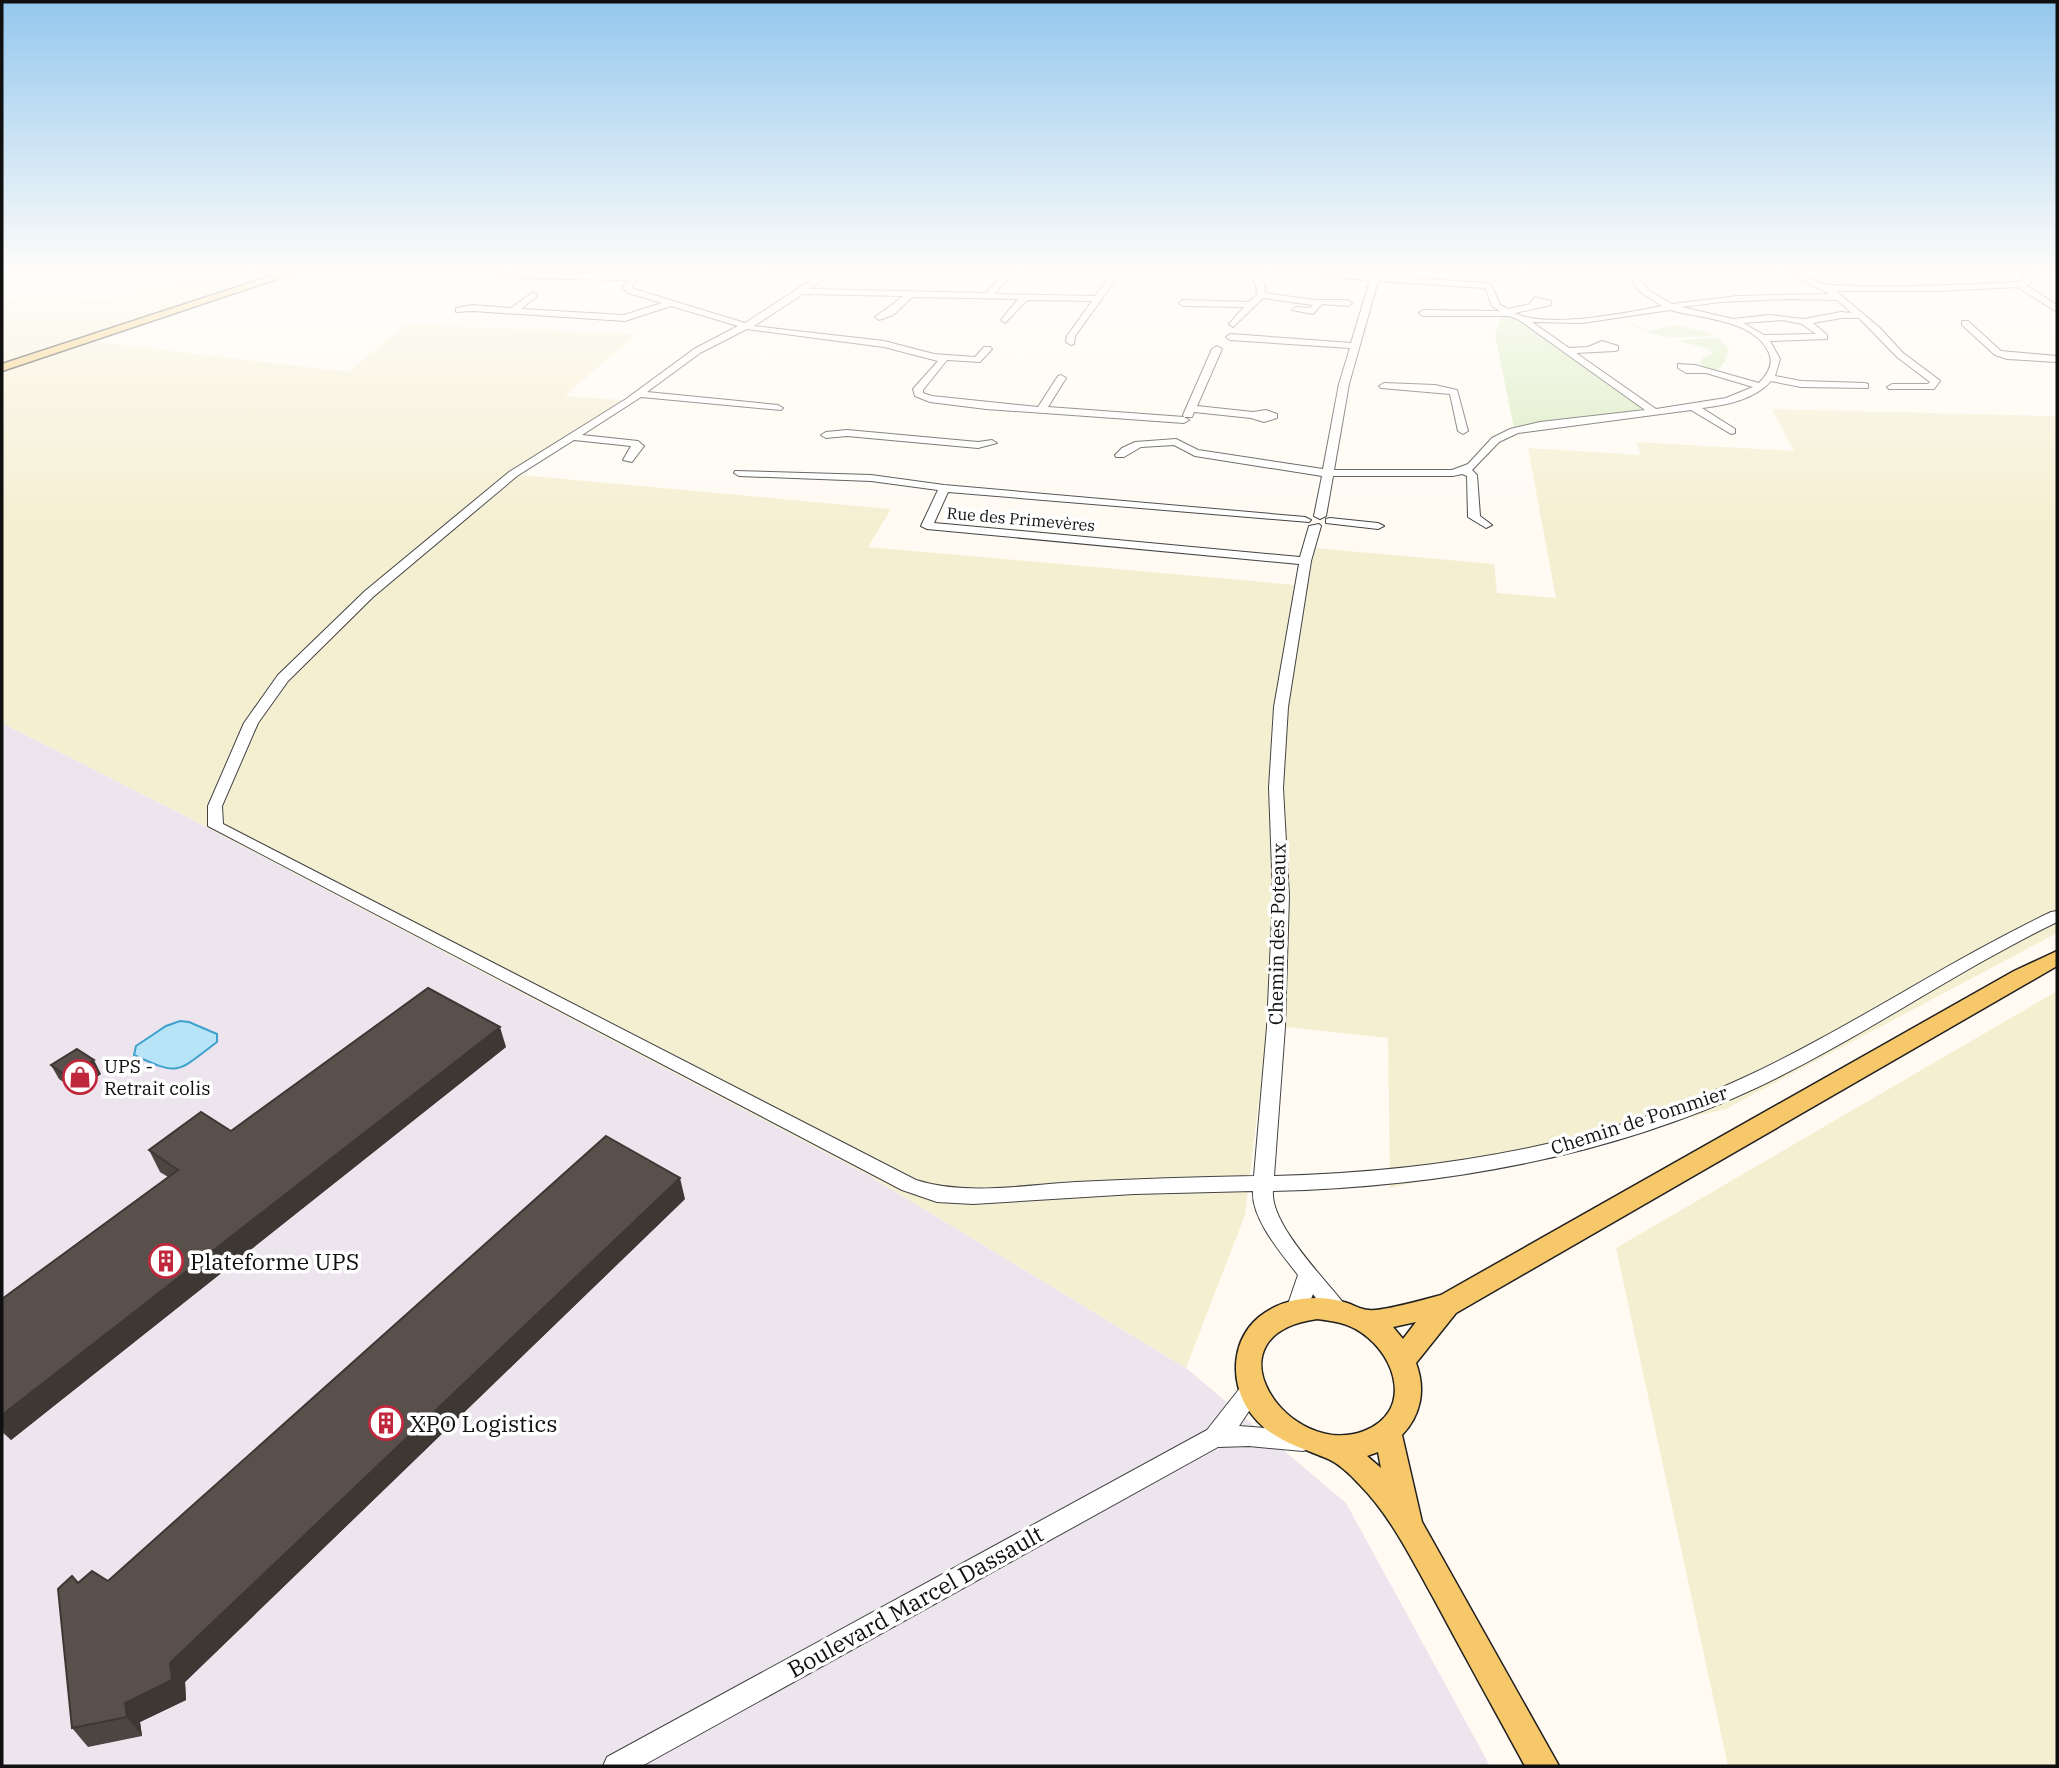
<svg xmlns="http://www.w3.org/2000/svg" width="2059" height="1768" font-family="'IBM Plex Serif',serif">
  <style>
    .industrial { fill: #ece5ee }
    .farmland { fill: #f5efd2 }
    .green { fill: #d8eabc }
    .water { fill: #b7e4f6; stroke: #3ea1cd; stroke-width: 2 }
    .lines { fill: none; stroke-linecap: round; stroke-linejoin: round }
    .minor-casing { stroke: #434343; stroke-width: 2 }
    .major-casing { stroke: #212121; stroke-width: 3 }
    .minor { fill: #fff; fill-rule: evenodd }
    .major { fill: #f7c86a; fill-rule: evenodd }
    .wall { fill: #4d4541 }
    .shaded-wall { fill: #3e3835 }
    .building { fill: #59504c; stroke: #3e3835; stroke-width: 2 }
    .labels { text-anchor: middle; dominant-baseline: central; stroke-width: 7; stroke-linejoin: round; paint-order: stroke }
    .far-street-label { font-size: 16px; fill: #101010; stroke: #fff }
    .street-label { font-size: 19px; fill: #101010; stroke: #fff }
    .poi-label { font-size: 19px; fill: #101010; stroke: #fff; text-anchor: start }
    .near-poi-label { font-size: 23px; fill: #101010; stroke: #fff; text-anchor: start }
    .near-street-label { font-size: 23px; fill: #101010; stroke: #fff }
  </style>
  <rect width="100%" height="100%" fill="#fffbf3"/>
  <path class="industrial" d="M2,723L174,810L868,1175L1186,1368L1346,1503L1490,1766H2Z"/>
  <path class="farmland" d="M196,274H278L78,340L348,372L407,324L636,334L565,396L622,400L509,474L891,509L868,547L1308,586L1314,548L1494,564L1497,593L1556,598L1528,448L1641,455L1636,442L1794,451L1772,409L2057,416V933L1726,1109L1390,1188L1388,1038L1268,1025L1245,1215L1186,1368L868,1175L174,810L2,723V303L33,293L106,301Z
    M2057,991V1766H1728L1616,1248Z"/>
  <path class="green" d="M1502,316L1516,320L1641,407L1639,412L1514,428L1495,335Z
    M1622,318L1648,331L1677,325L1715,335C1675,339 1657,341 1622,318Z
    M1717,337L1729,350L1725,361L1716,372L1707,371L1699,363L1705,356L1713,354L1709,349L1679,341Z"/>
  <path class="water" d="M180,1021L189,1022L217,1034V1042C177,1072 181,1077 134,1055L136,1046L166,1026Z"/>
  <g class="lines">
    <g class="minor-casing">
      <path id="minor" d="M500,274H640L632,287L634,289L745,323L820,274H830L810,289L986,293L1003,274H1011L995,294L1095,296L1112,274H1120L1075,336L1074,344L1071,345L1066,342L1067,336L1092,301L1027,300L1005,323L1001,320L1018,299L912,297L893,315L879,320L875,317C884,310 893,305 903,296L803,294L754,326L884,341L934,354L975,357L984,347H990L992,349L980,362L947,360L923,390V393L932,396L1038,407L1058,376L1061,375L1066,378L1048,407L1184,417L1189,420L1184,423L986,409L930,402L915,396L913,389L938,361L884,347L747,329L700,353L647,392L778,405L783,408L781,410L641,397L582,435L638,441L644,446L632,462L623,460L631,446L574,440L517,476L373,597L288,681L258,723L222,806L223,824L916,1180C967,1196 1024,1185 1076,1182C1136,1179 1195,1177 1254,1176L1267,1027L1273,896L1269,788L1274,707L1299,564L927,529L921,526L938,490L871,481L739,476L734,473L735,471L871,475L944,485L1305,517L1311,520L1309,522L948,492L934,523L1300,557L1309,526L1319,524L1321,526L1311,561L1288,707L1283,788L1289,896L1285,1027L1274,1176C1433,1172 1598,1146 1743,1078C1849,1029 1946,962 2051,912L2057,911V922C1954,972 1860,1039 1756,1088C1606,1158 1437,1187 1273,1191C1270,1224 1325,1279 1345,1305L1349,1311L1345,1317C1329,1323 1322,1306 1313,1294L1304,1316L1297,1319L1290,1316L1286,1310L1298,1275C1282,1254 1251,1219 1253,1191L1134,1194L973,1204L937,1202L902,1190L208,826V806L244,723L278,675L365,591L509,472L626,399L694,349L738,326L671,306L625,321L473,311L456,312V308L473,305L511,308L533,292L537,295L536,297L521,309L624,315L662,303L628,293L623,288L628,280L502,278L498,276Z
        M1249,274H1257L1264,285L1265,293L1314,300H1348L1352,303L1348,306L1322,304L1313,314L1292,310L1296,307L1310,308L1313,305L1263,298L1233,327L1229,324L1244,307L1183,306L1179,303L1183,300L1249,302L1257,295L1256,285Z
        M1308,274H1380L1379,276L1488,283L1492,286L1500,305L1508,309L1530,304L1535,297L1551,301V305L1515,313C1546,329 1627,313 1662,306L1640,292L1627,274H1635L1651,292L1672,304L1737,296L1830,294L1791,274C1806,274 1818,285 1832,285C1894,288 1957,285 2019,282L2025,278L2020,274H2030L2033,277L2030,284L2026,285L2057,305V312L2017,287L1941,291H1836L1880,328L1903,353L1938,379L1940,381L1934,389H1889L1887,387L1892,384H1928L1930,382L1897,357L1859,318H1841L1813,323L1827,335V339L1770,341L1780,359L1775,376L1801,381L1865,383L1868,384V388L1801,387L1771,381C1754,400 1726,405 1702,408L1735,429V433L1731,434L1691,410L1518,433L1499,442L1472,470L1477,475L1480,516L1492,525L1486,528L1468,517L1467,476L1462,474L1453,476H1333L1326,516L1320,519L1314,516L1322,476L1195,456L1174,445L1141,447L1124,457H1116L1115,455L1122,448L1135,442L1176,439L1198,450L1323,469L1339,384L1350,348L1230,340L1226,337L1230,334L1351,343L1370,280L1312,276ZM1378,281L1485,288L1492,306L1500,311L1423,310L1419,313L1423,316H1509L1519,320L1645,410L1540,422L1510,429L1492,438L1468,464L1452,470H1334L1349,384ZM1788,299L1837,300L1852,313L1841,312L1804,319L1769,315L1733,319L1682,307L1721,302ZM1670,310C1701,319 1754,319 1769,353C1774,365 1767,375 1759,383L1695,365L1678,364V368L1686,373H1706L1753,387L1726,398L1656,409L1576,353L1615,351L1618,350V346L1602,341L1588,347L1569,348L1532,322L1582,323ZM1782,320L1802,324L1816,334L1764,335L1743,323Z
        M1962,321H1968L2001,351L2057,356V362L2007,359L1995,355L1962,325Z
        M1217,346L1222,349L1197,406L1253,412L1266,410L1277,414V418L1264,422L1251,418L1194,412L1192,417H1184L1183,415L1212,349Z
        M1384,383L1435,385L1457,390L1468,431L1463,434L1458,431L1450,394L1381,388L1379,386Z
        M847,430L978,442L992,440L997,443L978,448L847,436L826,438L821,435L826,432Z
        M1330,518L1378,523L1384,526L1378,529L1326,523V519Z
        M1252,1380L1260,1383L1263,1390L1239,1426L1303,1431L1311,1434L1314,1441L1311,1448L1303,1451L1249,1446L1218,1447L642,1766H603L607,1757L1207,1430L1244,1383Z"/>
    </g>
    <g class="major-casing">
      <path id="major" d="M277,274H292L2,371V364Z
        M2057,951V966L1456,1313L1416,1363C1426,1390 1421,1415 1402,1435L1422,1522L1559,1766H1525C1495,1711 1464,1655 1434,1599C1412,1560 1391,1516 1359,1484C1351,1475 1337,1462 1326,1458C1294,1445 1263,1437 1245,1404C1230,1375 1233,1339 1259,1317C1282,1298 1316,1294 1344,1302C1352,1304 1361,1310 1369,1310C1381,1312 1426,1299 1441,1295L2014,971ZM1317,1319C1334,1321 1348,1323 1362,1333C1397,1357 1413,1412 1364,1431C1289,1460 1202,1335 1317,1319ZM1416,1322L1403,1339L1393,1327ZM1378,1452L1381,1468L1367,1456Z"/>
    </g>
    <use href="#minor" class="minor"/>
    <use href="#major" class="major"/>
  </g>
  <path class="wall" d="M506,1047L11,1440L2,1432V1299L168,1177L160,1172L149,1150L231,1131Z
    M51,1065L101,1074L76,1091L59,1079Z
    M685,1199L185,1682L186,1700L140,1722L142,1736L88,1747L72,1728L78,1583L108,1581Z"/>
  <path class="shaded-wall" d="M500,1027L506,1047L11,1440L2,1427V1415Z
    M94,1060L101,1074L76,1091L68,1077Z
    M680,1178L685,1199L185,1682L186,1700L140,1722L142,1736L127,1717L125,1703L170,1663Z"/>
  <path class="building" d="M428,988L500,1027L2,1415V1299L178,1170L149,1150L201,1112L231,1131Z
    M77,1049L94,1060L68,1077L51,1065Z
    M606,1136L680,1178L170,1663L172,1680L125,1703L127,1717L72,1728L58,1589L72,1576L78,1583L92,1571L108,1581Z"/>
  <linearGradient id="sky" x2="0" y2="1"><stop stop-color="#94c7ee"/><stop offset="0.52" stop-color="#fffdfa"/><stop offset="1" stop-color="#fffdfa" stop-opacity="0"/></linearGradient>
  <rect width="2059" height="522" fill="url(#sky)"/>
  <defs>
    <g id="shop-ring" transform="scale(1.75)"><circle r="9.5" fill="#fff" stroke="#c0273d" stroke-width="1.5"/><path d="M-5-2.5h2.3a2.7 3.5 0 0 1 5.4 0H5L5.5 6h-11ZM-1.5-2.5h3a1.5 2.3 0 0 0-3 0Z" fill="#c0273d"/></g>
    <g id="building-ring" transform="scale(1.75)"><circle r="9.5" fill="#fff" stroke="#c0273d" stroke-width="1.5"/><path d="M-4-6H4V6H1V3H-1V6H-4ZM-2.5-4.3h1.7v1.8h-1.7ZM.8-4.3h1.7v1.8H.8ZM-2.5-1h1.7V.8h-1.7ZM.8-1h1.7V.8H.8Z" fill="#c0273d"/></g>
  </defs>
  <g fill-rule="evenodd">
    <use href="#shop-ring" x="80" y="1077"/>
    <use href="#building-ring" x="166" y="1261"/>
    <use href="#building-ring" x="386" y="1423"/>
  </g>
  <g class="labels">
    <g class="far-street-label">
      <text transform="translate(1021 519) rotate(5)">Rue des Primevères</text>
    </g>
    <g class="street-label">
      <text transform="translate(1277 934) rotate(-89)">Chemin des Poteaux</text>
      <text transform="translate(1639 1120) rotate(-18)">Chemin de Pommier</text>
    </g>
    <g class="poi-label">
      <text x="104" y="1066">UPS -<tspan x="104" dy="22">Retrait colis</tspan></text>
    </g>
    <g class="near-poi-label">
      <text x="190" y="1261">Plateforme UPS</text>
      <text x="410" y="1423">XPO Logistics</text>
    </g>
    <g class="near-street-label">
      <text transform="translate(915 1601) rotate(-29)">Boulevard Marcel Dassault</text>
    </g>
  </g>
  <rect width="2059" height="1768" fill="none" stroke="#101010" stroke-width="7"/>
</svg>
